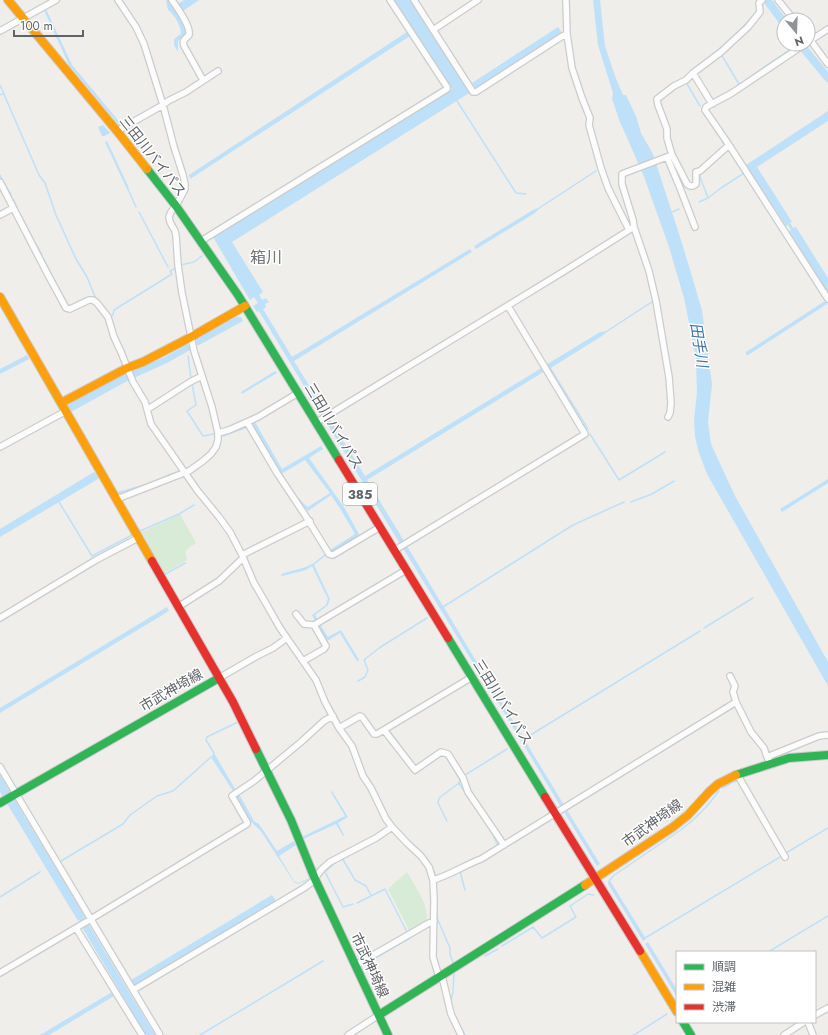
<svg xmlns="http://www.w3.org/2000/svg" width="828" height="1035" font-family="Jost,'Noto Sans JP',sans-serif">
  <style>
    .green { fill: #d8ebd6 }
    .water { fill: #bfe0f9 }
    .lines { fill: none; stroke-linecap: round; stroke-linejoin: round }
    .stream { stroke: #bfe0f9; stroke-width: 1.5 }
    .river { stroke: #bfe0f9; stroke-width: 8 }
    .street-casing { stroke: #cbcccc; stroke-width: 8 }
    .fast-casing { stroke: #cacacb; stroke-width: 10 }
    .slow-casing { stroke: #cacacb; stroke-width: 10 }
    .jam-casing { stroke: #cacacb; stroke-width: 10 }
    .street { stroke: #fdfcfc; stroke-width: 5.5 }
    .fast { stroke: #30b455; stroke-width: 8 }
    .slow { stroke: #ff9f0a; stroke-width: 8 }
    .jam { stroke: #e5322d; stroke-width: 8 }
    .labels { text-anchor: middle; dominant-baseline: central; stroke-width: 3; stroke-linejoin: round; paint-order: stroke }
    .shield { fill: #fff; stroke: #8f9295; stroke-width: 1 }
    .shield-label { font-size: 13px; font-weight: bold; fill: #5f6368 }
    .street-label { font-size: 14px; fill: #5f6368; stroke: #fff }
    .water-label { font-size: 15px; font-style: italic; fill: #4174aa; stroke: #fff }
    .quarter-label { font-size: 16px; fill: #70757a; stroke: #fff }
  </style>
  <rect width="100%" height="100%" fill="#efeeea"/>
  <path class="green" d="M180,514L196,543C187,549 184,549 187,560L163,574L142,532Z
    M407,872L421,896V897C426,906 427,911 427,922L410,932L388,889Z"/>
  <path class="water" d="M166,0H169C174,8 187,25 185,34L178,41V52L174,45V39L181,34C181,26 174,14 168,10Z
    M184,0H199L183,11L178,4Z
    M393,0H411L471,92L232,242L263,292L259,295L262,300L266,298L269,302L265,304L266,307L263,309L292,357L470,249L472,252L294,361L326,413L322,416L259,311L257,312L253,306L258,303L254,297L250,300L213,237L452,89Z
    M593,0H600L605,46L615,76L623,95H626L636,116L641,133L653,154L681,240L702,310L712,384L708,422L711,444L735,496L828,662V686L707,474L699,453L695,436L694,420L697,393L696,357L684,298L669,247L643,174L620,122L612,99L613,93L598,45Z
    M46,9L72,65L122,125L120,126L69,65L44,10Z
    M558,27L562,33L476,89L472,83Z
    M407,32L410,36L190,179L189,175Z
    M828,111V121L757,167L792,222L790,223L793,228L796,227L828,278V293L789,231L791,230L788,225L786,226L746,165Z
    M103,125L110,133L104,136H102L98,127Z
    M107,141L129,188L127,189L105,142Z
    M596,170L597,171L539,209L535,213L476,249L474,246L533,210L538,208Z
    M652,301L653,302L607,332L602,336L549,369L546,365L600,332L606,331Z
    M825,301L827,304L748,355H746V352Z
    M236,317H241L243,321L199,345H196L195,341L196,339Z
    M187,345H190L191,348L190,350L167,363L127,381L71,412L67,406L69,404L124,375L165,357Z
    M27,355L29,359L0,374V369Z
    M543,367L545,371L367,480L404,541L400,544L325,420L329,418L365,476Z
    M275,371L277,373L242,394L241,392Z
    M255,422L282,469L321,446L323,449L309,458L344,507L360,536L332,553L330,552L314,565L330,599L328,605L315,615L318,620L315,621L312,615L326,605L328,599L312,566L306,570L282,576L281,574L306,567L314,563L330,550L355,534L341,510L331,495L308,511L298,499L299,498L304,504L308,507L330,493L305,460L281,474L252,423Z
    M94,472C97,474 98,475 98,479L0,537V529Z
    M828,479V483L782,512L780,509Z
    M407,546L481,669L478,671L403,548Z
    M167,607L169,611L0,713V708Z
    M320,624L328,637L341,630L359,660L357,661L340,633L327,641L318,626Z
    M484,673L564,805L561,807L481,674Z
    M214,753L235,789L233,791L211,757Z
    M0,775L85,917L83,919L87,926L89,925L155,1035H146L83,929L84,927L80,920L78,921L0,792Z
    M332,791L348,817L338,823L344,835L343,836L336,824L303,839L302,837L345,816L331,792Z
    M239,794L254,821L259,824L277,851L294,841L296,845L279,856L294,881L298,883L310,878V879L298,884L294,882L260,830L252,823L236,796Z
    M567,810L600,864L597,866L564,812Z
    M609,879L646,939L643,941L608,884Z
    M272,895L276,901L134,986L131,980Z
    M648,942L677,990V997L645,944Z
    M112,992L114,996L49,1035H40Z"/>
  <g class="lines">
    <path class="stream" d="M764,3L767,1
      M796,44H797
      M721,54L739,84
      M692,70C716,52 738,35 757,11
      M693,77L687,84L700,106
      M747,79L791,49
      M0,85L39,175L45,183L56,215L76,259L87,277L96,299
      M730,91L741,83
      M0,95L4,93
      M457,101L516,193L526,194
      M707,117L712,126
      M715,129L725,146
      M699,168L704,164
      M699,174L708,198
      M0,175L2,180
      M4,183L11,195
      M127,187L136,207
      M13,199L17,207
      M699,202L708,198L721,188L744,173
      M19,212L27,227
      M139,212L168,267
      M670,213L679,209
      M29,231L33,239
      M36,244L42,255
      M44,259L49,270
      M180,265L194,262L202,256
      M51,273L56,283
      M57,286L60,290
      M67,305L70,306L85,298
      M110,317L113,315L114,310L172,274L170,271L176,268
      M188,356L191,379
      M550,368L588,429
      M192,384L196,405L187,411L203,436L214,434
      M590,434L619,480L665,452
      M223,436L247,427
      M189,473L193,480
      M153,482L179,471
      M116,493H117L148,484
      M59,502L92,556L132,535
      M631,502L652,494L674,481
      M142,535L140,531L179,514L194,505
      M145,541L149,548
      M164,575L185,563
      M443,607L573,525L624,502
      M281,624L289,636
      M704,628L753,598
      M358,681L365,677L368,670L364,660L379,648L427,618
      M390,732L412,761
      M524,739L700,631
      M214,753L206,740L207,737L238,722
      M415,774L439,757L443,756L446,757L459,778L460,781L459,783L466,794
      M465,775L507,749
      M734,782L738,780
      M723,788L731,783
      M471,801L491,831L497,844
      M384,808L387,815L398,830
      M567,810L734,707
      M447,821L438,803L439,798L459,783
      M408,840L422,854
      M508,846L549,821
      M786,853L828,828
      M425,857L434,871L436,878
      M342,858L355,880L366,886L371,895
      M61,861L123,824L130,815L157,796L173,791L211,757
      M467,868L486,860L504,848
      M326,871L336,862
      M460,871L465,890
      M323,872H325L343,907L353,904
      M610,880L613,876L682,829L693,820L707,806L719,791
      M436,890L437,918L450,948V954L454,965
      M0,897L40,872
      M357,903L385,889L407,932
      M645,938L780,857
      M502,946L533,927L542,938L576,917L570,906L588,894L594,895
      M768,952L828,916
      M485,956L498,949
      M375,958L410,938
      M451,1000L453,992L454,974
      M459,1025L465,1035
      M200,1035L323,961
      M634,1035L667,1014"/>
    <path class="river" d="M767,0L784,23
      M800,44L828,78"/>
    <g class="street-casing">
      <path id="street" d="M172,0C177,8 191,26 189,35C185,39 182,40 184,46L203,80
        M414,0L473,92H476L561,37L567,34
        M566,0L567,34L572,68L582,98L590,118L589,125L601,168L608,188L629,230
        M778,0L794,20
        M433,30L478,0
        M0,31L56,0
        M808,37L828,64
        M808,42L828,29
        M805,44L732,93L706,107L705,110L729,145L828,299
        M693,73L712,104
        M117,131L163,105L168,101L186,92L218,71
        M729,145L700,171L696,172V184L693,186H690L687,184L680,170L672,155L667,138V129L658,105L657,99L674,86L686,80L693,73L721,52L748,27L760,12L759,3L762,0
        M667,157L680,188L695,227
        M0,182L47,273L66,308L70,309L89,300H93L97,303L108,317L114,337L121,352L133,382L145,402L151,424L197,490L219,517L230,532L242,555L254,583L264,600L280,628L316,680L325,702L339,728L352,746L363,776L371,788L386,819L392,827L407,843L421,856L429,867L433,880L434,900L433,957L439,977L443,980L451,1014L461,1035
        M0,215L13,208
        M634,227L649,271L656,301L669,377L671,403L670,413L668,417
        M201,241L447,89V87L390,0
        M148,409L190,382L202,376
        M247,422L277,473L305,515L329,554L333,555L380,527
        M317,422L566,270L634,227L633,220L622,184V174L672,155
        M218,433L229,430L258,417L298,393
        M0,447L66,411
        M117,499L189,471L203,461L211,454L216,447L218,440V433L212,407L194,351L182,293L178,265L176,236L175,231L170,222L169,217L171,212L176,206L185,189V184L183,175L174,147L163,105L144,44L136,27L118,0
        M395,550L585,434L508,306
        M242,555L310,521
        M178,607L219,581L243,558
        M296,614L304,624L314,625L406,570
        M0,618L96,560L138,538
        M303,661L324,649L326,646L314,625
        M730,676L735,686L733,692L736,702L751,732L764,748L767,757L771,763
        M219,678L257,656L273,648L287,638
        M339,728L360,716L362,717L374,734H377L472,677
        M384,730L415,770L438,754L441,752L448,754L463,778L468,792L504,845
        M767,757L819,736L828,735
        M0,767L160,1035
        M737,774L785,857
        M433,880C450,875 465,865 481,859L736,702
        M76,928L142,1035
        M356,965L429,923L434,921
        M0,973L91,919L247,824V822L232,796L233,795L254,781L301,742L324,721L333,716
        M133,990L304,888L312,882L322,869L330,862L376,838L392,827
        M815,1015L828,1008
        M808,1022L813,1035
        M348,1035L379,1015
        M784,1035L804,1022"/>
    </g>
    <g class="fast-casing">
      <path id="fast" d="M147,169L176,206L238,295L339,460
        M448,638L545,797
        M256,749L291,820L315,879L388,1035
        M736,775L789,758L828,755
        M0,803L219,678
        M379,1015L585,885
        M683,1022L691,1035"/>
    </g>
    <g class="slow-casing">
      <path id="slow" d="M8,0L117,131L147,169
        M0,297L152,561
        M61,403L127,368L143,362L191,337L245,306
        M585,885L673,827L688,815L709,792L718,784L736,775
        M640,951L677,1012"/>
    </g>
    <g class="jam-casing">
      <path id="jam" d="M339,460L448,638
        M152,561L233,702L256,749
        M545,797L640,951"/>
    </g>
    <use href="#street" class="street"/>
    <use href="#fast" class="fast"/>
    <use href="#slow" class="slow"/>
    <use href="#jam" class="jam"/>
  </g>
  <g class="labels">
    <rect class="shield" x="343" y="483" width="34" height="22" rx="3"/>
    <g class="shield-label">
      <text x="360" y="494">385</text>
    </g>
    <g class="street-label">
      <text transform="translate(153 156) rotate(52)">三田川バイパス</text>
      <text transform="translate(334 426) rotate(59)">三田川バイパス</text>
      <text transform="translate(171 690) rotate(-30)">市武神埼線</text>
      <text transform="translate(503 702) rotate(58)">三田川バイパス</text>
      <text transform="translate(652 823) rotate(-36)">市武神埼線</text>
      <text transform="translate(370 965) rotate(65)">市武神埼線</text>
    </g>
    <g class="water-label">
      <text transform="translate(699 345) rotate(81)">田手川</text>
    </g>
    <g class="quarter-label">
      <text x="266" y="257">箱川</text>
    </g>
  </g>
  <rect x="676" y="951" width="140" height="72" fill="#ffffff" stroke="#bfc1c3"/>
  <rect x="684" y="964" width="20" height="6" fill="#30b455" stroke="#bfc1c3"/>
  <text x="712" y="971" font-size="12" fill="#5f6368">順調</text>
  <rect x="684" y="984" width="20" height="6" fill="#ff9f0a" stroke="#bfc1c3"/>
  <text x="712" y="991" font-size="12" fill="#5f6368">混雑</text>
  <rect x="684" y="1004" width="20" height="6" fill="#e5322d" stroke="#bfc1c3"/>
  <text x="712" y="1011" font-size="12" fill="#5f6368">渋滞</text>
  <g transform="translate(796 32) rotate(161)"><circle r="19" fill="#ffffff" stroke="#bfc1c3"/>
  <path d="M0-3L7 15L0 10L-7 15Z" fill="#919496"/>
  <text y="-6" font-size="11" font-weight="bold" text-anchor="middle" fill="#5f6368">N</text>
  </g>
  <path d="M14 30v6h69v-6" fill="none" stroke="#5f6368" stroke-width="2"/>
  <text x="20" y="30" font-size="12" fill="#5f6368" stroke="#ffffff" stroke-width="3" paint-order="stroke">100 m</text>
</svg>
